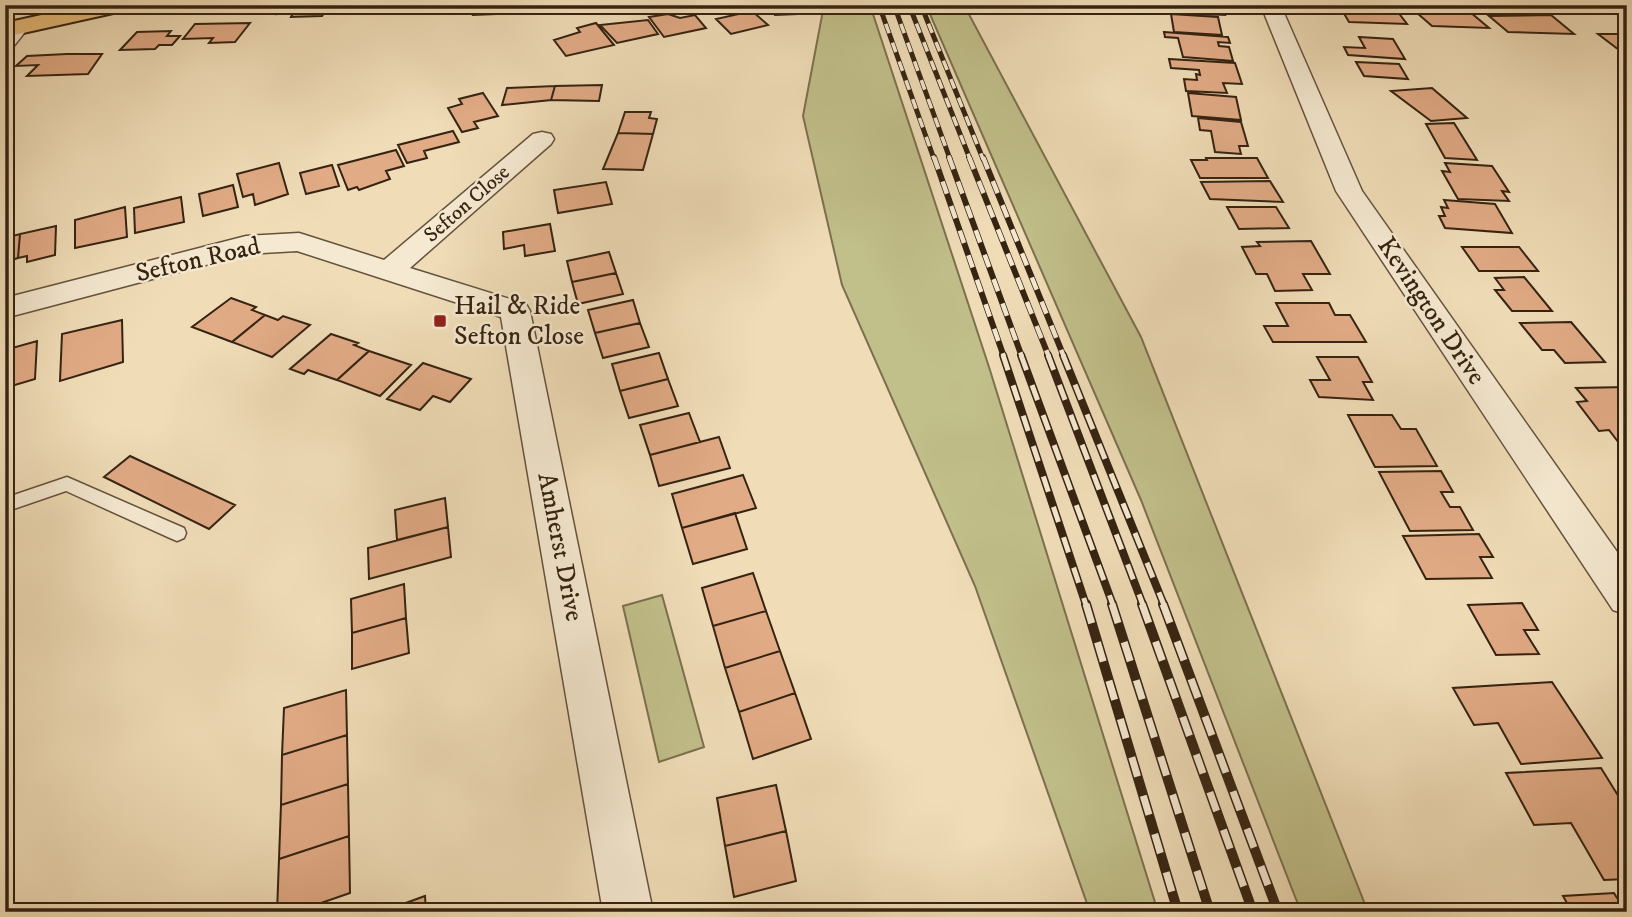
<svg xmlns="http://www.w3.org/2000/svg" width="1632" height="917" font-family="'IM FELL DW Pica',serif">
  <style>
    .green { fill: #c1bf8a; stroke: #7b714e; stroke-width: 2 }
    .building { fill: #e1ab86; stroke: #352311; stroke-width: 2 }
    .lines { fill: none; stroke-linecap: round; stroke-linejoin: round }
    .lane-casing { stroke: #64523b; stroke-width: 3 }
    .street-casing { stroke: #64523b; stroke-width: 3 }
    .primary-casing { stroke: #352311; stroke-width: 4 }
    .lane { fill: #f5e9d1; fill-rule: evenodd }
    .street { fill: #f5e9d1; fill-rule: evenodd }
    .primary { fill: #e8be7c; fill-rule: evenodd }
    .rail-far3-casing { stroke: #352311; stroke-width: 5 }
    .rail-far2-casing { stroke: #352311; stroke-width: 6 }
    .rail-far1-casing { stroke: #352311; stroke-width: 8 }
    .rail-casing { stroke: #352311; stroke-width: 10 }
    .rail-far3 { stroke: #f5e9d1; stroke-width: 3.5; stroke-dasharray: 10; stroke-linecap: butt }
    .rail-far2 { stroke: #f5e9d1; stroke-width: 4.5; stroke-dasharray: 13; stroke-linecap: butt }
    .rail-far1 { stroke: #f5e9d1; stroke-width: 5; stroke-dasharray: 16; stroke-linecap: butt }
    .rail { stroke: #f5e9d1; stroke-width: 7; stroke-dasharray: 20; stroke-linecap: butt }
    .poi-dot { fill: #8f2418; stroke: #f5e9d1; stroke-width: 2.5 }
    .labels { text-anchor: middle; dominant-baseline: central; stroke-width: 5; stroke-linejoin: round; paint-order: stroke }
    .far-street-label { font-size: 21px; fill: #352311; stroke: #f5e9d1 }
    .street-label { font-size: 26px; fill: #352311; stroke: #f5e9d1 }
    .poi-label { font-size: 26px; fill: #352311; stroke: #f5e9d1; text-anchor: start }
  </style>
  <rect width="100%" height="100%" fill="#f0ddb8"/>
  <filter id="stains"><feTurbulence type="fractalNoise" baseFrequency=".00286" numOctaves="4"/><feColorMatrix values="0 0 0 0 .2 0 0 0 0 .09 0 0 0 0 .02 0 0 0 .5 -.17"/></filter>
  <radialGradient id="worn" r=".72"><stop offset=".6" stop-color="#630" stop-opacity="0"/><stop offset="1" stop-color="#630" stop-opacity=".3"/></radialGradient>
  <path class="green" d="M824,5H870L989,367L1158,912H1090L975,586L842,285L803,116Z
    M926,5H964L1141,337L1368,912H1301L1141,500Z
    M662,595L704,747L659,762L623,606Z"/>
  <path class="building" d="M269,5H330L322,16L291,17L293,13L277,14L282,7L267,8Z
    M476,5H527L525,13L473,15Z
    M761,5H794L797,14L775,15L774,11L762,12Z
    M1180,5H1217L1222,7L1225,15L1182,13Z
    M1339,5L1394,7L1407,24L1349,22Z
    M752,11L768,25L731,34L716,19Z
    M1470,12L1489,28L1432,26L1417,13Z
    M668,14L680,18L695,15L706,28L664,37L649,17Z
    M1171,14L1218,17L1222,35L1174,32Z
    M1551,15L1574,34L1508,32L1489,16Z
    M648,20L658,34L617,43L600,25Z
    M250,23L235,42L209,43L213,38L183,39L195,24Z
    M596,23L614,45L566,56L554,40L580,32L577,28Z
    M171,31L167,36H180L172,45H159L155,49L120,50L137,32Z
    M1164,32L1228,37L1230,43L1218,42L1219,46L1229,47L1233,61L1183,57L1178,38L1165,37Z
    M1598,34H1627V53H1623Z
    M1359,37L1393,39L1405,59L1348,55L1344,47L1365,48Z
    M67,54H102L88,74L27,76L38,65L16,66L27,56Z
    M1169,59L1235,63L1242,84L1223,83L1227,93L1186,91L1184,79L1197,80L1196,74L1200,75L1199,70L1171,68Z
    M1356,62L1399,64L1408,79L1364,76Z
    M602,85L599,101L551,100L555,86Z
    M555,86L551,100L502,105L507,88Z
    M1432,88L1467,118L1431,121L1391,91Z
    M483,93L498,116L474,122L478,128L462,132L448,108L462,104L459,99Z
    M1188,93L1236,97L1241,120L1192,116Z
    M625,112H651L649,118L657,119L653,134L618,133Z
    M1198,118L1241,122L1248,146H1239L1241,154L1215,152L1211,131L1200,130Z
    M1454,123L1477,160L1445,158L1426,124Z
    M453,131L459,142L424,151L427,158L407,163L398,145Z
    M618,133L653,134L643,170L603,169Z
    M396,150L404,166L386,171L390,179L359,190L357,187L348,190L338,165Z
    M1206,158H1257L1268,178H1200L1191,160H1207Z
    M279,163L288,194L255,205L253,194L243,197L237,174Z
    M1445,163L1492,166L1509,192L1502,191L1509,201L1458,199L1442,171L1450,172Z
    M332,165L339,186L306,194L300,173Z
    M1270,181L1283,202L1210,199L1201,182Z
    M606,182L612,204L558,213L554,190Z
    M233,185L238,207L203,216L199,194Z
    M181,197L184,222L135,233L134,208Z
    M1444,200L1495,204L1512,233L1445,228L1439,216H1445L1441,207L1448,208Z
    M125,207L127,237L75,248V220Z
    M1227,207H1276L1289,228L1239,229Z
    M550,224L555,251L525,256L524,245L504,249L503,232Z
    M56,226L55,255L27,262V256L18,258L20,234Z
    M20,234L18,258L9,261L5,268V238Z
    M1311,241L1330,274H1303L1312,290L1275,291L1267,274H1256L1242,247L1260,246L1257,242Z
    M1462,247H1519L1538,271H1479Z
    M609,252L616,273L572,282L567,261Z
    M616,273L623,294L578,304L572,282Z
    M1524,277L1552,311H1512L1495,290H1504L1495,278Z
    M231,298L256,307L252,310L265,315L232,342L192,327Z
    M633,300L640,323L595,333L588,310Z
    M1276,303H1329L1335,315H1350L1366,342H1273L1264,326H1288Z
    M265,315L278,320L283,316L310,325L272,357L232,342Z
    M122,320L123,362L60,381L62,334Z
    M1571,322L1605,362L1565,363L1554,350H1542L1520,323Z
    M640,323L649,347L603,358L595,333Z
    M331,334L358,343L354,345L369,351L337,380L308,370L304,374L290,369Z
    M37,341L35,379L5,388V350Z
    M369,351L411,365L380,396L337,380Z
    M659,353L668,379L620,391L612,364Z
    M1317,357H1358L1372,382H1363L1373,400L1319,397L1310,380H1330Z
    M423,363L471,379L450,402L433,396L420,410L387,399Z
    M668,379L678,406L629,418L620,391Z
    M1627,387V447H1622L1609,430L1599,431L1577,402L1587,401L1576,388Z
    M689,413L700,442L650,455L640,425Z
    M1348,415H1392L1401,429H1416L1437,466L1375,467Z
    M719,437L730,468L659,486L650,455Z
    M130,456L235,505L209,529L104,477Z
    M1441,471L1453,492H1441L1450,507H1460L1473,530L1410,531L1379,472Z
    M743,475L756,508L682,528L672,494Z
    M445,498L448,527L397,540L395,510Z
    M735,513L747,549L693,564L682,528Z
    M448,527L451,557L369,579L368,548Z
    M1479,534L1493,557H1480L1492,578L1426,579L1403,536Z
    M753,573L766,611L713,626L702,588Z
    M404,584L406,618L352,633L351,599Z
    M1522,603L1538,630H1524L1539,654L1496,655L1468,605Z
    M766,611L780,651L725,668L713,626Z
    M406,618L409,653L352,669V633Z
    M780,651L795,693L739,712L725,668Z
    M1552,682L1602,758L1521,764L1498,723L1474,725L1453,688Z
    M346,690L347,735L282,755L284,708Z
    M795,693L811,739L753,759L739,712Z
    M347,735L348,784L281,805L282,755Z
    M1601,768L1627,810V879L1604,880L1571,823L1534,825L1506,773Z
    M348,784L349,836L279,859L281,805Z
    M776,785L786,831L725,846L717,798Z
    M786,831L796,881L734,897L725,846Z
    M349,836L350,893L295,912H277L279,859Z
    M1614,893L1617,898L1627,897V912H1572L1563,896Z
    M425,896L426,912H381Z"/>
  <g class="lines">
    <g class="lane-casing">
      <path id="lane" d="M67,477L184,528L186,533L184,538L177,541L170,538L66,491L5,512V498Z"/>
    </g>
    <g class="street-casing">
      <path id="street" d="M571,5H602L592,11L574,9Z
        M1265,5H1285L1284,13L1362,191L1627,566V615L1613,610L1336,191L1264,13Z
        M19,21L29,27L13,47L5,48V29Z
        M542,132L551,134L554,139L551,144L410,268L526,304L530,311L653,912H603L501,317L297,251L247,254L5,318V298L246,236L299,233L384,260L533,134Z"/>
    </g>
    <g class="primary-casing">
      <path id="primary" d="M87,5H130L127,10L5,37V23Z"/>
    </g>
    <use href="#lane" class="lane"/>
    <use href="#street" class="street"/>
    <use href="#primary" class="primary"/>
    <g class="rail-far3-casing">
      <path id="rail-far3" d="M879,5L934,159
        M894,5L950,159
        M909,5L970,159
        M921,5L983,159"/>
    </g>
    <g class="rail-far2-casing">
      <path id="rail-far2" d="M934,157L1004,357
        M949,157L1022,357
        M969,157L1049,357
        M983,157L1064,357"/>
    </g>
    <g class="rail-far1-casing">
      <path id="rail-far1" d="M1003,355L1086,605
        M1021,355L1113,605
        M1048,355L1143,605
        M1063,355L1164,605"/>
    </g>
    <g class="rail-casing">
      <path id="rail" d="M1086,604L1178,912
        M1112,604L1210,912
        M1142,604L1253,912
        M1163,604L1278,912"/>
    </g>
    <use href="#rail-far3" class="rail-far3"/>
    <use href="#rail-far2" class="rail-far2"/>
    <use href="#rail-far1" class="rail-far1"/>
    <use href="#rail" class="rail"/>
  </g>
  <rect class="poi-dot" x="433" y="314" width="14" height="14" rx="3.5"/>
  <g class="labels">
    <g class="far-street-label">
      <text transform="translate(467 204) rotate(-41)">Sefton Close</text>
    </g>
    <g class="street-label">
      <text transform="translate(198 260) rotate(-13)">Sefton Road</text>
      <text transform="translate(1431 311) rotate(56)">Kevington Drive</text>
      <text transform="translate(560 547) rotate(79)">Amherst Drive</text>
    </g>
    <g class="poi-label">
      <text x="454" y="306">Hail &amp; Ride<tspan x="454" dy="30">Sefton Close</tspan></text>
    </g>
  </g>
  <rect width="1632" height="917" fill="none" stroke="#f0ddb8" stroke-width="28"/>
  <rect x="7" y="7" width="1618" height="903" fill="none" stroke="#352311" stroke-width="3.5"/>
  <rect x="14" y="14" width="1604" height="889" fill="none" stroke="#352311" stroke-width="2"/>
  <rect width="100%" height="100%" filter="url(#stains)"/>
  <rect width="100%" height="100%" fill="url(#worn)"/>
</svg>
